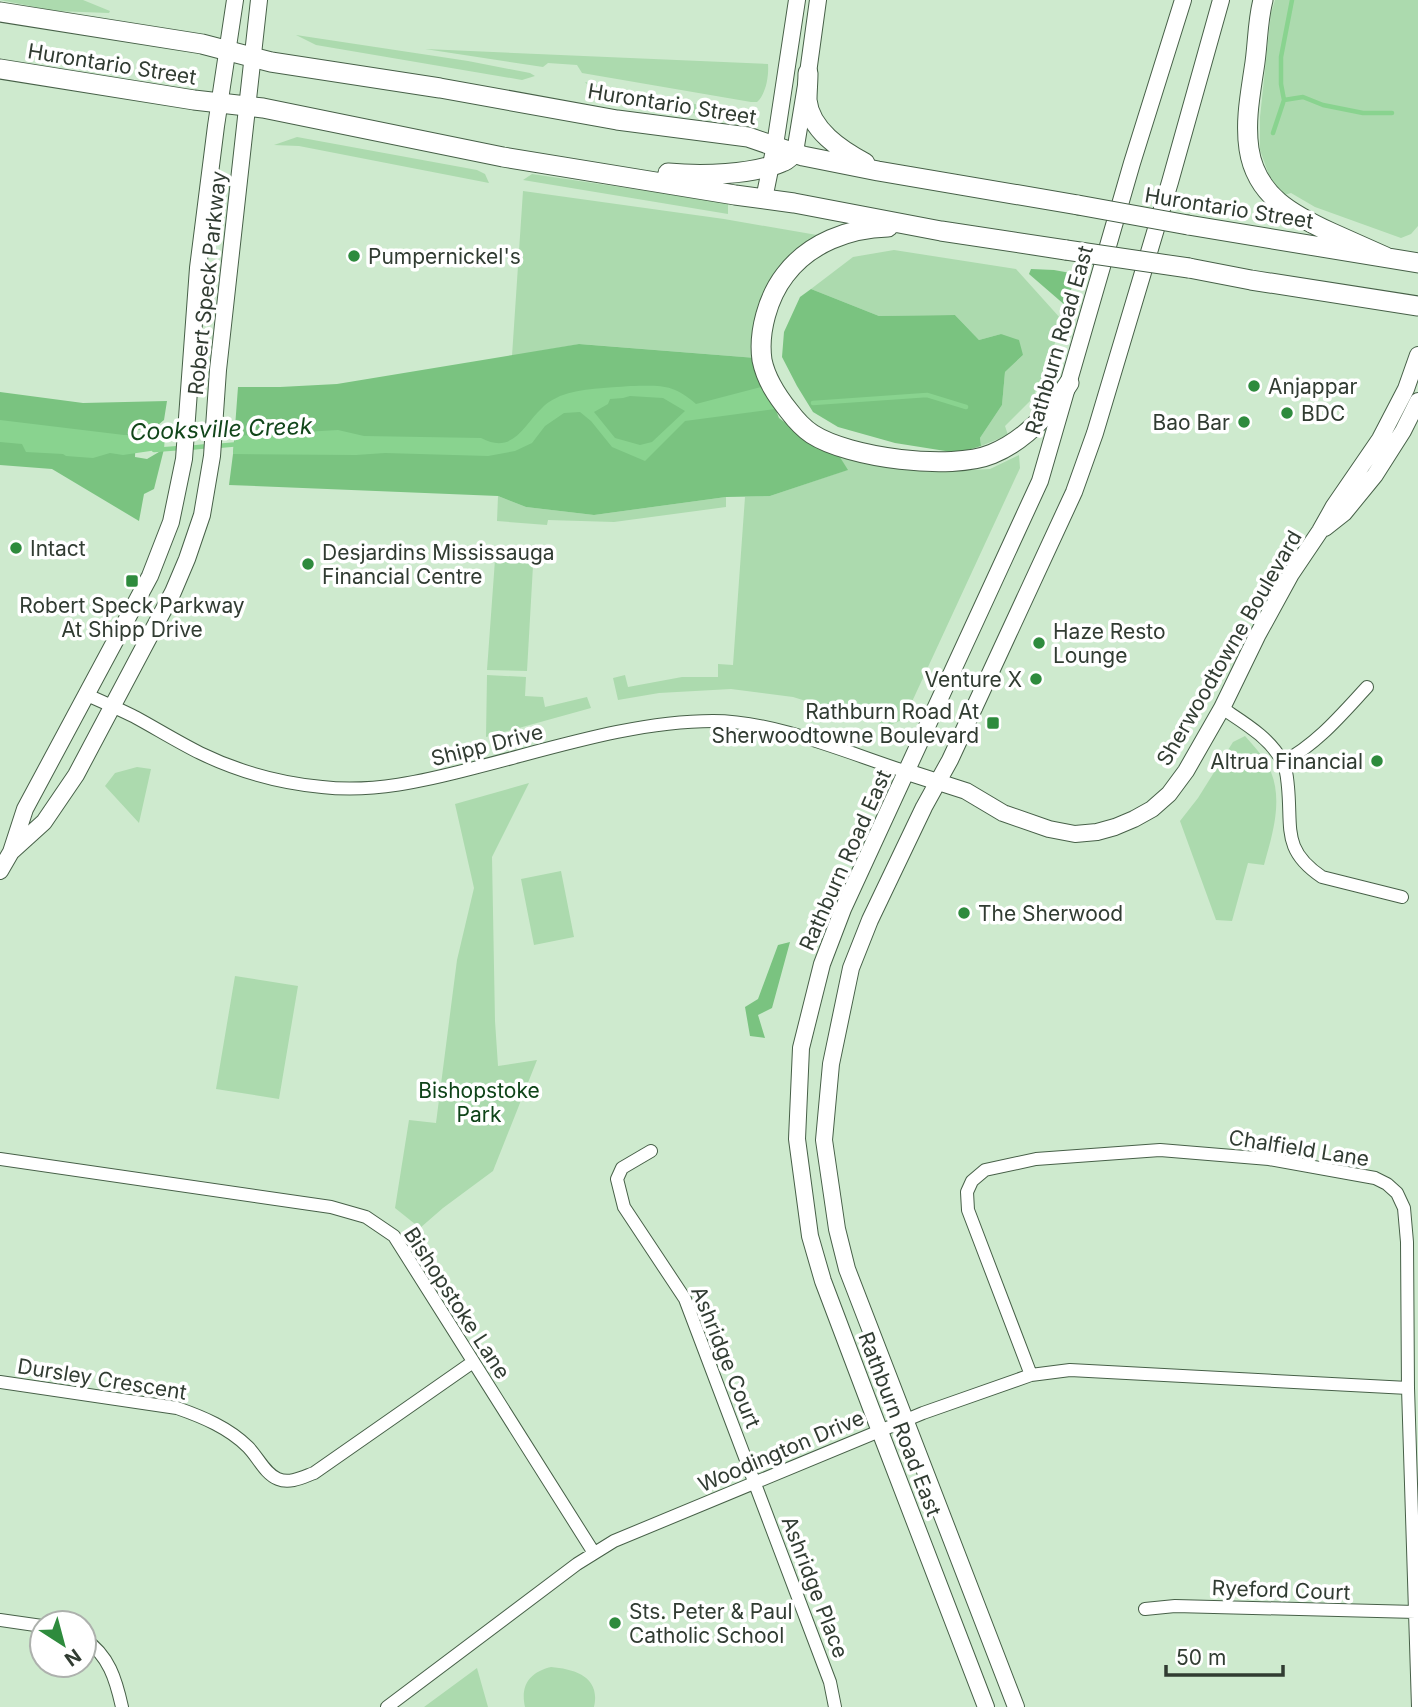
<svg xmlns="http://www.w3.org/2000/svg" width="1418" height="1707" font-family="Inter,sans-serif">
  <style>
    .green { fill: #acdaae }
    .forest { fill: #7ac380 }
    .water { fill: #89d38f; fill-rule: evenodd }
    .lines { fill: none; stroke-linecap: round; stroke-linejoin: round }
    .stream { stroke: #89d38f; stroke-width: 4.5 }
    .minor-casing { stroke: #476048; stroke-width: 14 }
    .tertiary-casing { stroke: #476048; stroke-width: 18 }
    .primary-casing { stroke: #476048; stroke-width: 21 }
    .minor { stroke: #fff; stroke-width: 12 }
    .tertiary { stroke: #fff; stroke-width: 16 }
    .primary { stroke: #fff; stroke-width: 19 }
    .primary-bridge-casing { stroke: #476048; stroke-width: 21; stroke-linecap: butt }
    .primary-bridge { stroke: #fff; stroke-width: 19 }
    .poi-dot { fill: #2e8b3d; stroke: #fff; stroke-width: 2.5 }
    .labels { text-anchor: middle; dominant-baseline: central; stroke-width: 7; stroke-linejoin: round; paint-order: stroke }
    .street-label { font-size: 21px; fill: #313c32; stroke: #fff }
    .poi-label { font-size: 21px; fill: #313c32; stroke: #fff; text-anchor: start }
    .park-label { font-size: 21px; fill: #0f4419; stroke: #fff }
    .water-label { font-size: 23px; font-style: italic; fill: #11461a; stroke: #fff }
  </style>
  <rect width="100%" height="100%" fill="#ceeace"/>
  <path class="green" d="M0,0H83L110,11L109,13L55,11Z
    M1275,0H1418V226L1411,234L1401,238L1315,207L1291,193L1284,195L1270,178L1260,150V117L1271,13Z
    M296,35L468,61L530,73L535,76L522,80L316,45Z
    M425,49L768,64C769,76 766,94 757,102H751L582,73L577,65L548,63L543,67Z
    M585,82L735,112L739,122L596,94Z
    M297,137L477,170L485,174L489,183L299,146L274,145Z
    M532,174L728,203V214L523,180Z
    M523,191L724,219L817,235L802,246L756,358L580,344L512,356Z
    M894,250L1016,269L1061,319L1049,366L1031,400L1005,426L1008,435L981,446L980,438L1002,405L1005,372L1023,355L1001,334L979,340L955,315L879,316L811,289L853,257Z
    M838,454L928,472L990,469L1019,455L1020,468L904,719L888,726L793,697L731,689L659,693L618,700L613,678L625,675L628,687L682,677H718V664L733,665L745,497L770,496L847,470Z
    M498,496L526,507L594,515L726,497V507L614,522L548,520L547,525L497,521Z
    M496,546L534,548L527,671L487,670Z
    M487,675L526,677L525,696L543,697L545,707L587,697L591,708L486,737Z
    M1245,736C1255,747 1265,758 1271,772C1283,802 1272,836 1264,865L1248,863L1232,921L1216,920L1180,821L1198,798L1233,742Z
    M137,767L151,769L139,823L105,786L115,773Z
    M529,783L492,857L495,1021L498,1066L537,1060L493,1171L443,1208L420,1228L395,1208L409,1120L436,1123L457,960L474,888L455,804Z
    M561,871L574,937L534,945L521,879Z
    M235,976L298,986L279,1099L216,1089Z
    M551,1667C575,1669 601,1677 594,1707H525C520,1685 530,1672 551,1667Z
    M477,1668L488,1707H424Z"/>
  <path class="forest" d="M1031,269L1054,270L1076,274L1066,306L1029,274Z
    M811,289L879,316L955,315L979,340L1001,334L1019,340L1023,355L1005,372L1002,405L980,438L981,446L958,453L895,443L838,427L813,412L797,386L782,357L784,332L800,297Z
    M579,344L756,358L779,418L806,438L838,454L848,470L770,496L726,497L594,515L526,507L498,496L229,485L233,454L238,387H280L337,384Z
    M0,392L83,403L167,401L164,420L152,430H136L135,457L147,459L164,449L154,489L144,494L139,521L52,469L0,465Z
    M790,942L772,1008L758,1015L765,1038L750,1036L745,1007L758,999L778,945Z"/>
  <path class="water" d="M630,386C660,386 672,383 696,404L761,387L775,409L685,421L645,461L612,447L591,421L580,412L564,413L545,426L532,443L515,451L488,456L385,453L356,455L233,454L235,436L338,430L364,436L481,438C513,455 523,426 542,408C546,403 554,399 560,396C582,388 607,388 630,386ZM630,396L663,398L685,411L652,442L640,445L615,438L594,412L608,404L610,399L623,398Z
    M0,420L124,435L165,436L164,449L123,455L110,453L93,458L66,456L63,454L26,452L22,444L0,442Z"/>
  <g class="lines">
    <path class="stream" d="M1284,100L1303,97L1323,105L1363,113H1392
      M1273,133L1284,100L1281,84V57L1292,0
      M813,403L927,395L966,407
      M217,446L240,444
      M189,448L208,446
      M154,450L180,448"/>
    <g class="minor-casing">
      <path id="minor" d="M87,695C103,702 119,709 135,717C157,729 178,742 200,753C237,771 280,783 322,787C373,793 424,781 474,768C550,749 634,721 713,721C775,721 848,753 907,772
        M1222,708C1244,723 1269,737 1282,761C1287,769 1287,778 1288,787C1292,829 1282,850 1322,877L1402,897
        M1283,762C1317,744 1341,715 1367,687
        M651,1151L622,1168L617,1179L624,1207L685,1299L830,1682L835,1707
        M0,1159L331,1207L366,1217L394,1236L594,1553
        M1031,1375L968,1210L967,1192L972,1181L985,1170L1036,1159L1160,1150L1269,1159L1375,1178L1387,1184L1397,1193L1404,1208L1407,1242L1408,1388L1418,1707
        M0,1382L177,1408C203,1417 229,1428 248,1447C258,1457 265,1474 278,1479C290,1484 303,1477 314,1473L473,1362
        M1145,1609L1175,1606L1416,1612
        M0,1620L42,1626
        M84,1639C109,1655 116,1680 122,1707
        M387,1707L577,1564L614,1541L923,1413L1031,1375L1070,1370L1408,1388"/>
    </g>
    <g class="tertiary-casing">
      <path id="tertiary" d="M795,152L808,73L818,0
        M764,199L775,145L797,0
        M1325,528L1344,513L1375,475L1403,431L1418,401
        M907,772L966,791L1003,813L1049,829L1075,834L1097,832L1115,827L1134,819L1152,809L1169,794L1186,771L1222,708L1257,636L1291,574L1320,531L1334,506L1380,439L1406,389L1418,355
        M12,851L44,822L76,775L173,592L187,559L202,515L212,456L218,370L259,0
        M0,871L11,852L25,809L150,576L171,522L184,459L198,268L216,126L235,0
        M986,1707L871,1408L823,1281L810,1236L797,1139L801,1048L822,964L843,909L1040,481L1132,163L1183,0
        M1016,1707L847,1269L837,1229L824,1140L831,1064L851,968L870,920L924,807L950,760L1074,492L1095,433L1170,182L1221,0"/>
    </g>
    <g class="primary-casing">
      <path id="primary" d="M1263,0C1257,23 1258,46 1254,69C1250,96 1245,122 1249,149C1256,196 1293,215 1332,233C1350,241 1368,249 1386,257
        M0,12L202,44L271,62L440,88L617,120L748,137L803,156L878,171L1078,205
        M0,69L194,100L263,108L503,157L735,195L794,203L941,231L1066,250
        M808,73C808,82 807,92 807,100C810,130 841,150 865,163
        M668,173C701,176 752,175 782,162C787,161 791,156 795,152
        M1188,225L1418,263
        M888,227C849,228 809,243 785,275C768,297 758,332 762,360C766,380 777,396 789,411C795,419 803,428 812,434C849,458 951,471 992,454C1026,440 1050,413 1069,383
        M1189,268L1251,280L1418,306"/>
    </g>
    <use href="#minor" class="minor"/>
    <use href="#tertiary" class="tertiary"/>
    <use href="#primary" class="primary"/>
    <g class="primary-bridge-casing">
      <path id="primary-bridge" d="M1078,205L1188,225
        M1066,250L1189,268"/>
    </g>
    <use href="#primary-bridge" class="primary-bridge"/>
  </g>
  <g class="poi-dot">
    <circle cx="354" cy="256" r="7"/>
    <circle cx="1254" cy="386" r="7"/>
    <circle cx="1287" cy="413" r="7"/>
    <circle cx="1244" cy="422" r="7"/>
    <circle cx="16" cy="548" r="7"/>
    <circle cx="308" cy="564" r="7"/>
    <rect x="125" y="574" width="14" height="14" rx="3.5"/>
    <circle cx="1039" cy="643" r="7"/>
    <circle cx="1036" cy="679" r="7"/>
    <rect x="986" y="716" width="14" height="14" rx="3.5"/>
    <circle cx="1377" cy="761" r="7"/>
    <circle cx="964" cy="913" r="7"/>
    <circle cx="615" cy="1623" r="7"/>
  </g>
  <g class="labels">
    <g class="street-label">
      <text transform="translate(112 64) rotate(9)">Hurontario Street</text>
      <text transform="translate(672 104) rotate(9)">Hurontario Street</text>
      <text transform="translate(1229 208) rotate(9)">Hurontario Street</text>
      <text transform="translate(207 283) rotate(-84)">Robert Speck Parkway</text>
      <text transform="translate(1059 340) rotate(-74)">Rathburn Road East</text>
      <text transform="translate(1229 648) rotate(-60)">Sherwoodtowne Boulevard</text>
      <text transform="translate(487 745) rotate(-14)">Shipp Drive</text>
      <text transform="translate(845 860) rotate(-66)">Rathburn Road East</text>
      <text transform="translate(1299 1148) rotate(9)">Chalfield Lane</text>
      <text transform="translate(457 1303) rotate(57)">Bishopstoke Lane</text>
      <text transform="translate(726 1357) rotate(68)">Ashridge Court</text>
      <text transform="translate(102 1379) rotate(9)">Dursley Crescent</text>
      <text transform="translate(900 1424) rotate(69)">Rathburn Road East</text>
      <text transform="translate(781 1451) rotate(-23)">Woodington Drive</text>
      <text transform="translate(815 1587) rotate(69)">Ashridge Place</text>
      <text transform="translate(1281 1590) rotate(2)">Ryeford Court</text>
    </g>
    <g class="poi-label">
      <text x="368" y="256">Pumpernickel's</text>
      <text x="1268" y="386">Anjappar</text>
      <text x="1301" y="413">BDC</text>
      <text x="1230" y="422" text-anchor="end">Bao Bar</text>
      <text x="30" y="548">Intact</text>
      <text x="322" y="552">Desjardins Mississauga<tspan x="322" dy="24">Financial Centre</tspan></text>
      <text x="132" y="605" text-anchor="middle">Robert Speck Parkway<tspan x="132" dy="24">At Shipp Drive</tspan></text>
      <text x="1053" y="631">Haze Resto<tspan x="1053" dy="24">Lounge</tspan></text>
      <text x="1022" y="679" text-anchor="end">Venture X</text>
      <text x="979" y="711" text-anchor="end">Rathburn Road At<tspan x="979" dy="24">Sherwoodtowne Boulevard</tspan></text>
      <text x="1363" y="761" text-anchor="end">Altrua Financial</text>
      <text x="978" y="913">The Sherwood</text>
      <text x="629" y="1611">Sts. Peter &amp; Paul<tspan x="629" dy="24">Catholic School</tspan></text>
    </g>
    <g class="park-label">
      <text x="479" y="1090">Bishopstoke<tspan x="479" dy="24">Park</tspan></text>
    </g>
    <g class="water-label">
      <text transform="translate(221 429) rotate(-2)">Cooksville Creek</text>
    </g>
  </g>
  <g transform="translate(63 1644) rotate(144)"><circle r="33" fill="#ffffff" stroke="#adb1ad" stroke-width="2"/>
  <path d="M0-5L12 26L0 18L-12 26Z" fill="#2e8b3d"/>
  <text y="-10" font-size="19" font-weight="bold" text-anchor="middle" fill="#313c32">N</text>
  </g>
  <path d="M1166 1665v10h117v-10" fill="none" stroke="#313c32" stroke-width="3.5"/>
  <text x="1176" y="1665" font-size="21" fill="#313c32" stroke="#ffffff" stroke-width="5" paint-order="stroke">50 m</text>
</svg>
